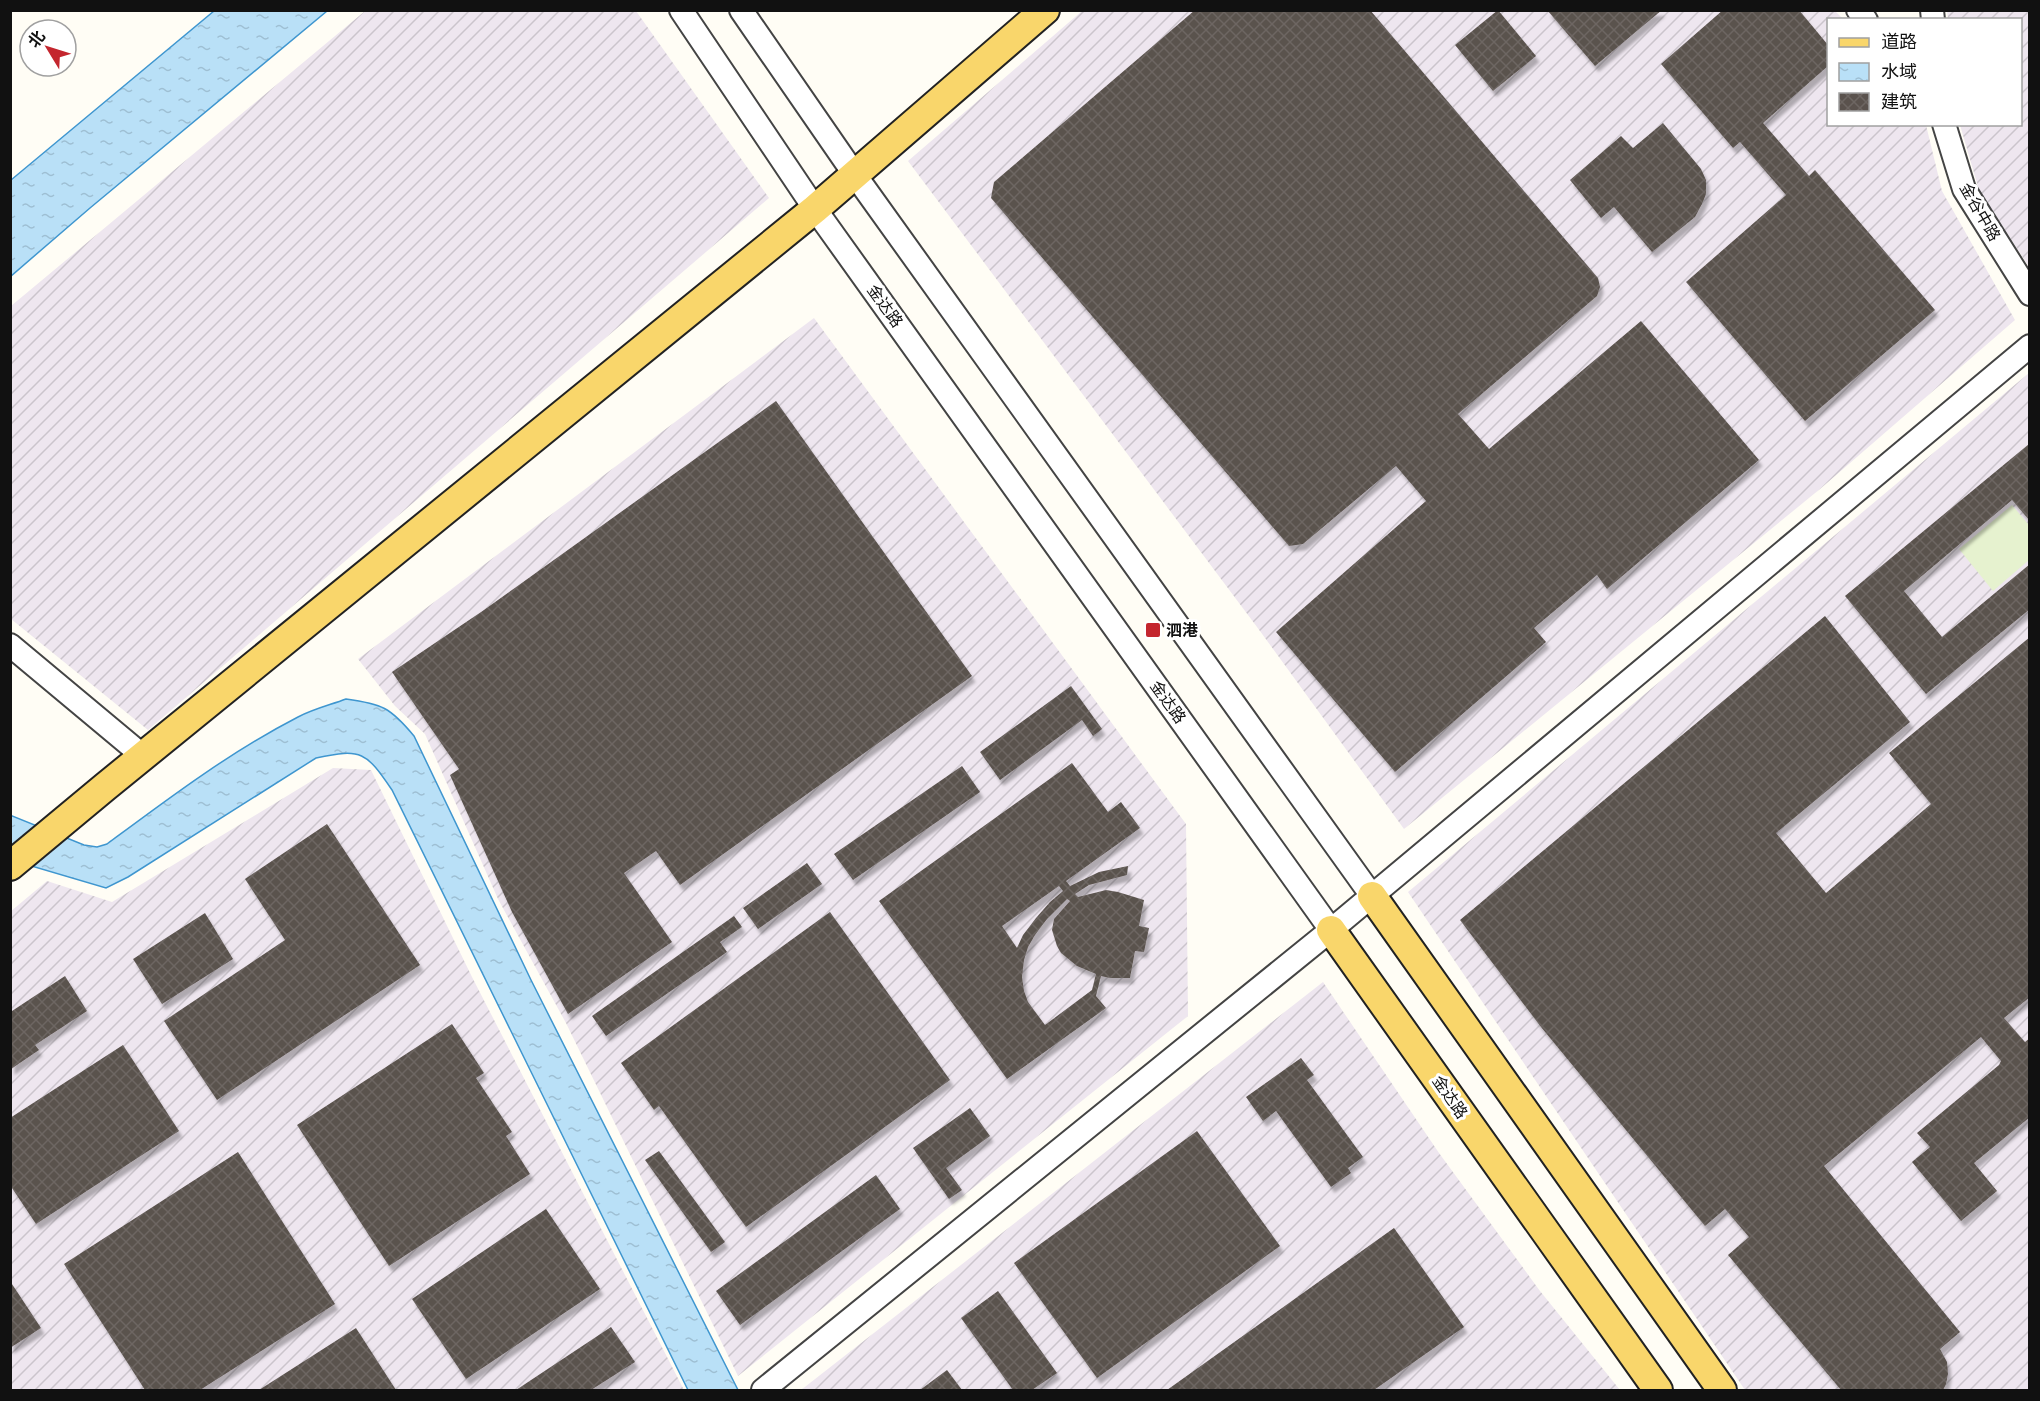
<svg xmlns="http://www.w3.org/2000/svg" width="2040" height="1401" font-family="Bitter,'Noto Sans SC',serif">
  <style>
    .industrial { fill: url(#industrial-furrows) }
    .pitch { fill: #e6f2cf }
    .water { fill: url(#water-ripples); stroke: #3f96cf; stroke-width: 1.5 }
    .building { fill: url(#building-cross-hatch); fill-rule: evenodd; filter: url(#shadow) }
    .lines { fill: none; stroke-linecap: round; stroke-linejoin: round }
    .minor-casing { stroke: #444; stroke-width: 26 }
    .major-casing { stroke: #222; stroke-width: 32 }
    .minor { stroke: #fff; stroke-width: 22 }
    .major { stroke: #f9d66b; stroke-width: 28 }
    .poi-dot { fill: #c4262e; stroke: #fff; stroke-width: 2 }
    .labels { text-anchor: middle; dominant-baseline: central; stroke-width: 6; stroke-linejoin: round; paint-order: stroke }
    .street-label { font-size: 16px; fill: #111; stroke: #fff }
    .poi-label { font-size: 16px; font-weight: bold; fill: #111; stroke: #fff; text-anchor: start }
  </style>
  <defs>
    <pattern id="industrial-furrows" width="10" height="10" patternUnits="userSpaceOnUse" patternTransform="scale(1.5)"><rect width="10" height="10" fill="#eee6ef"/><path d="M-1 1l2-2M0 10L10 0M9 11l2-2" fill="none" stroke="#cbc4cc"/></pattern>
    <pattern id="water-ripples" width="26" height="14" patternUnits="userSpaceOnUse" patternTransform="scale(1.5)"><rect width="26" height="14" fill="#b9e0f7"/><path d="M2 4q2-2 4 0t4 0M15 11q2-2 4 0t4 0" fill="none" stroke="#9ebfd3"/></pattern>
    <pattern id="building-cross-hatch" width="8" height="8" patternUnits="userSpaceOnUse" patternTransform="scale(1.5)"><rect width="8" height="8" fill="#5a524d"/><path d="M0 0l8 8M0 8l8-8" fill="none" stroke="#6d6662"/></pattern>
    <filter id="shadow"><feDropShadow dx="3.5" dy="6" stdDeviation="1.5" flood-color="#0004"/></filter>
  </defs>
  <rect width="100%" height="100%" fill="#fffdf5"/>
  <path class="industrial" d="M365,11H636L769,198L148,730L11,619V306Z
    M1082,11H1835L1843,19L1828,20V124L1926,125L1942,191L2015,320L1820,489L1404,829L1257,627L908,161Z
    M1947,11H2029V267L1979,190L1960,125L2020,124V20L1948,19Z
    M814,318L1186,824L1188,1016L738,1376L566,1023L498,899L425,734L395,706L358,659Z
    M2029,373V1390H1745L1408,892Z
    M333,768L371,770L472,977L684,1390H11L10,912L47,881L112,902Z
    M1323,982L1439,1153L1540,1291L1620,1390H801Z"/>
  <path class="pitch" d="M2012,505L2029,525V560L1993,591L1959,549Z"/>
  <path class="water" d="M214,11H327L90,208L11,276V180Z
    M346,699C382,704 390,707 414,736L531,980L738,1390H688L392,790C366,752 362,748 316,758L128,877L106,888L11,860L10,815L84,845L97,847L107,844C169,798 230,752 298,717C313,709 330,705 346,699Z"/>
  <path class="building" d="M1195,10H1370L1598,278L1600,287L1597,296L1458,414L1489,449L1641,321L1759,460L1607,589L1597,575L1534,628L1546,642L1395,772L1276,632L1426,501L1396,466L1303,544L1289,546L991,198L994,182Z
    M1498,10L1536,56L1493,91L1455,45Z
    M1547,10H1662L1595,66Z
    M1723,10H1799L1828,45V66L1763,123L1809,176L1815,170L1935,310L1805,421L1686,282L1786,195L1740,142L1733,148L1661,64Z
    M1663,123L1701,169L1706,180V194L1702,204L1695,217L1652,252L1614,207L1601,218L1570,180L1621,136L1633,148Z
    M776,401L972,676L680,885L656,851L624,873L672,942L568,1014L512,912L450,775L459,769L392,672L484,610Z
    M2029,444L2030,521L2012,500L1904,591L1942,637L2030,564V609L1926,694L1845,596Z
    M1825,616L1910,722L1776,833L1826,893L1931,804L1889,753L2030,637V997L2004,1018L2025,1042L2030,1038V1117L1974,1163L1997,1191L1961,1221L1912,1162L1930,1147L1917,1133L1999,1065L2001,1061L1981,1037L1824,1166L1960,1332L1940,1349L1947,1362L1948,1374L1946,1384L1943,1390H1841L1728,1255L1749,1237L1725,1209L1705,1226L1541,1027L1460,920Z
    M1071,686L1102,729L1093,736L1082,720L1000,780L980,752Z
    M1072,763L1108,812L1121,802L1140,828L1066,881L1070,886L1099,872L1128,866L1127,875L1089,885L1075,894L1078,897L1106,890L1118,892L1144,900L1139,926L1149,928L1144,952L1135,951L1130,978H1110L1101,976L1096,996L1106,1008L1007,1079L879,901ZM1059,886L1063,891L1050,902L1036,918L1023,935L1017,948L1002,926ZM1067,899L1070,901L1054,919L1052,930L1057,946L1061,953L1077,966L1096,974L1092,990L1045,1025L1028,1002L1024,991L1022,977L1024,960L1028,947L1035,935L1047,919Z
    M962,766L980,792L853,880L834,854Z
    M327,824L420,965L217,1100L164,1021L285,940L245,879Z
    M807,863L822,884L758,929L743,908Z
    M830,912L950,1080L746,1227L659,1106L654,1110L621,1063Z
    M205,913L233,959L162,1004L133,959Z
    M734,916L742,927L720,942L727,952L606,1036L592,1016Z
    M65,976L87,1011L35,1045L39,1050L11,1069L10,1009L12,1011Z
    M452,1024L484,1073L476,1078L512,1132L506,1136L530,1174L389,1266L297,1125Z
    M123,1045L179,1131L36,1224L10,1185V1118Z
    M1301,1058L1314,1075L1307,1080L1363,1157L1348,1168L1351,1173L1331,1187L1276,1111L1263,1121L1246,1097Z
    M970,1108L990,1136L946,1168L962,1190L949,1199L913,1148Z
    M1197,1131L1280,1246L1097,1378L1014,1263Z
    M659,1151L725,1242L711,1252L645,1160Z
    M238,1152L335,1304L200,1390H145L64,1264Z
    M876,1175L900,1209L740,1325L716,1291Z
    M546,1209L600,1289L466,1379L412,1299Z
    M1394,1228L1464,1327L1374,1390H1167Z
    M10,1281L41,1328L10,1348Z
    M998,1291L1057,1373L1032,1390H1013L961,1318Z
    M611,1327L635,1362L591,1390H516Z
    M356,1328L396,1390H259Z
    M947,1370L962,1390H920Z"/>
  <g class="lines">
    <g class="minor-casing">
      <path id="minor" d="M681,10L815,209L1331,930
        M741,10L855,175L1372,896
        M1858,10L1866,20
        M1932,10L1933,20
        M1944,124L1964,189L2030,294
        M10,645L143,756
        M763,1390L1331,930L2030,346"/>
    </g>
    <g class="major-casing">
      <path id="major" d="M10,866L105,787L815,209L1045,10
        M1372,896L1722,1390
        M1331,930L1658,1390"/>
    </g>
    <use href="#minor" class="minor"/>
    <use href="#major" class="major"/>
  </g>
  <rect class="poi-dot" x="1145" y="622" width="16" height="16" rx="3"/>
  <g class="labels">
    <g class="street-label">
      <text transform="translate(1980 212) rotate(60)">金谷中路</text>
      <text transform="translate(885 306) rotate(54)">金达路</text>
      <text transform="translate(1168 702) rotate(54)">金达路</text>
      <text transform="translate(1450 1097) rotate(55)">金达路</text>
    </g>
    <g class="poi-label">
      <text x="1166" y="630">泗港</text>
    </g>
  </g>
  <rect width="2040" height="1401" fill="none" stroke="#111111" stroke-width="24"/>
  <rect x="1827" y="18" width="195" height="108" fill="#ffffff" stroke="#a0a0a0" stroke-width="1.5"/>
  <rect x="1839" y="38" width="30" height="9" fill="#f9d66b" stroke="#a0a0a0" stroke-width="1.5"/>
  <text x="1881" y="48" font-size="18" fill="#111111">道路</text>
  <rect x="1839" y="63" width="30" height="18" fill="url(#water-ripples)" stroke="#a0a0a0" stroke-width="1.5"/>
  <text x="1881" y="78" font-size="18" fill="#111111">水域</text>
  <rect x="1839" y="93" width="30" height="18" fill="url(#building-cross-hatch)" stroke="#a0a0a0" stroke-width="1.5"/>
  <text x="1881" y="108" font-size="18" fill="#111111">建筑</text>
  <g transform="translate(48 48) rotate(308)"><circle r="28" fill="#ffffff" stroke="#a0a0a0" stroke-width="1.5"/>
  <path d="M0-4.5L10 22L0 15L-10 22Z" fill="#c4262e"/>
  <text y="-9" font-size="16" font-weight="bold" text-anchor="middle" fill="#111111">北</text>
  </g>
</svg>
